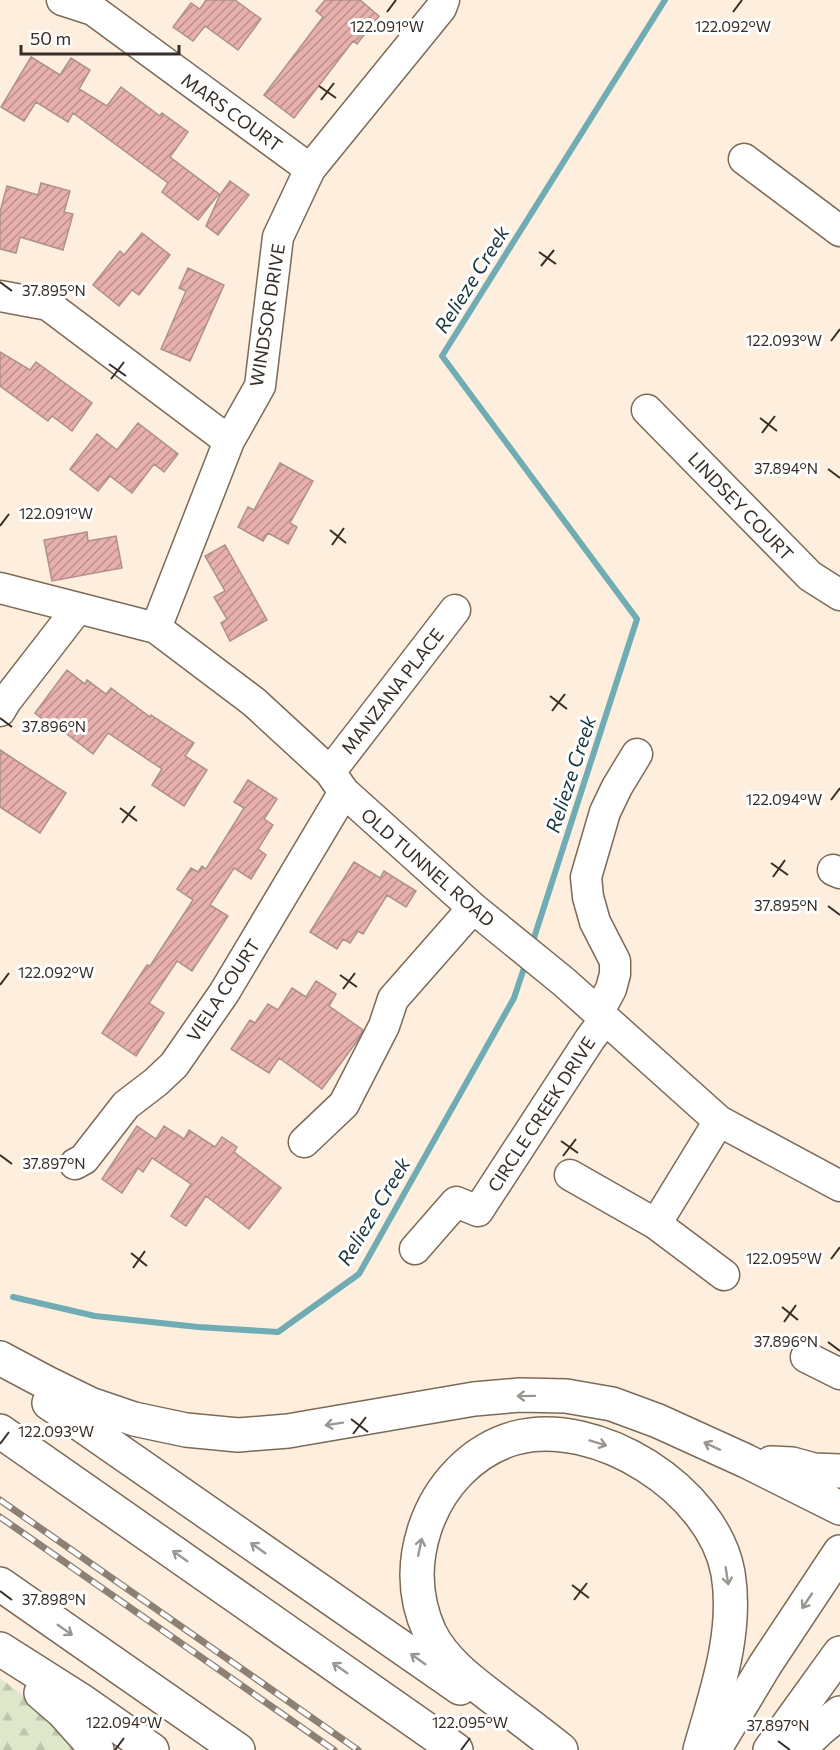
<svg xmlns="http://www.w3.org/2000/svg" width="840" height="1750" font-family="Commissioner,sans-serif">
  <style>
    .forest { fill: url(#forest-firs) }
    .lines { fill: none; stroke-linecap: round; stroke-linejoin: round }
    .stream { stroke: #6facb4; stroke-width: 6 }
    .building { fill: url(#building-hatch); stroke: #ad908f; stroke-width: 1.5 }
    .minor-casing { stroke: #7c6a58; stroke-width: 33 }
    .major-casing { stroke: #7c6a58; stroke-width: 36 }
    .highway-casing { stroke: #7c6a58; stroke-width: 36 }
    .minor { stroke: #fff; stroke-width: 30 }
    .major { stroke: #fff; stroke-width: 33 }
    .highway { stroke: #fff; stroke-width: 33 }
    .rail-casing { stroke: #8d8176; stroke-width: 7 }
    .rail { stroke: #fefefe; stroke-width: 4.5; stroke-dasharray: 14; stroke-linecap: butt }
    .oneway { stroke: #9a9692 }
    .ticks { fill: none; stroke: #362e26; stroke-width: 2 }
    .labels { text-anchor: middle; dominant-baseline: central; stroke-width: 6; stroke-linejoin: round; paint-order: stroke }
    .street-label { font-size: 18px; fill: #362e26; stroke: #fefefe }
    .water-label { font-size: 20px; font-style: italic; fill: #16363a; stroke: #fefefe }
    .ticks-label { font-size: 15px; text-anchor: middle; fill: #362e26; stroke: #fefefe; stroke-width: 6; stroke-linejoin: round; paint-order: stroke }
  </style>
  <defs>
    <pattern id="forest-firs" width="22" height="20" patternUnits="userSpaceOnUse" patternTransform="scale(1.5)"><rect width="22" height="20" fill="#dfe7ca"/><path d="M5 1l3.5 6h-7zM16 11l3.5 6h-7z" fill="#c0c6ad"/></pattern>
    <pattern id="building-hatch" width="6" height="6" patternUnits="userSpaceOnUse" patternTransform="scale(1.5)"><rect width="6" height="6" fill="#e7b0ad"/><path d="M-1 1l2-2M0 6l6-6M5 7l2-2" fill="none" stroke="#bc908d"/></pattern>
  </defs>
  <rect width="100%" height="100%" fill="#feeede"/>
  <path class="forest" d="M0,1678L33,1703L81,1750H0Z"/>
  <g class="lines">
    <path class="stream" d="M532,944L637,619L442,356L665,0
      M13,1297L95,1316L198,1327L278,1332L359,1274L514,998L526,962"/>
  </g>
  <path class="building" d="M206,0H235L261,19L238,50L205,26L193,41L173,27L191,3L200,9Z
    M325,0H360L379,16L357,44L353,41L294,118L264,95L323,17L316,11Z
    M31,57L60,75L71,58L90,70L79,89L107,106L121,87L160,116L162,113L188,132L170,157L219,194L198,220L162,192L168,183L73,113L68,122L36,102L24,121L1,107Z
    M230,181L249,195L218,235L206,226L220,195Z
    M41,183L70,191L64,212L73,214L63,250L20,237L16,253L0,249V212L7,186L38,195Z
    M142,233L170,255L139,295L132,290L119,306L93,285L120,251L124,255Z
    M188,268L224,285L190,361L161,349L186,291L179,288Z
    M0,352L30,370L36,362L92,403L72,431L52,416L48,421L0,386Z
    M138,423L178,454L164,472L154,464L132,493L110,476L98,491L70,469L97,434L117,450Z
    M280,463L313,481L290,523L297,527L288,544L268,533L263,541L238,527L248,507L254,510Z
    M87,532L88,541L116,536L122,568L52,581L44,540Z
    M225,545L267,620L230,641L221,623L227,619L214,597L225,591L205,556Z
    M67,670L85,684L87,680L106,694L111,688L150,717L151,715L194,743L185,756L207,770L184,806L152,785L162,769L108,733L93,754L55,725L53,727L35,713Z
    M0,750L66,793L40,833L0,807Z
    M248,780L277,799L264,819L273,825L258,849L266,855L251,879L234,868L210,905L228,916L192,971L177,961L149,1003L164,1013L136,1056L102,1033L147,965L150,966L193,900L177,889L191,868L198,872L202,866L206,869L244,808L234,802Z
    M354,862L380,878L384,871L416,891L406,907L387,895L363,934L358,931L350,943L343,939L337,949L310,932Z
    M316,981L336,994L329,1006L363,1030L357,1041L322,1089L279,1058L269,1073L231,1049L250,1020L255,1023L268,1004L278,1010L292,988L306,997Z
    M137,1126L156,1139L164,1126L184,1139L189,1130L215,1147L222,1137L237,1147L234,1152L281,1188L249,1229L206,1196L186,1226L171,1216L191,1184L152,1158L143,1172L138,1168L122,1193L102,1179Z"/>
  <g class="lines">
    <g class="minor-casing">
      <path id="minor" d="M62,0L93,10L310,169
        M744,159L840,231
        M0,296L48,305L229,441
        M647,410L810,576L840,595
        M0,588L156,628L254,702L330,772L344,792L473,908L564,982L719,1121L840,1186
        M156,628L229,441L260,386L278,237L310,169L441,8L444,0
        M0,711L6,701L78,608
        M330,772L455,610
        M833,870L840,873
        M598,1013L611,989L615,974V961L595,922L588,897L586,877L605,812L617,787L637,754
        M304,1142L344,1104L384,1026L393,999L473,908
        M75,1164L84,1159L126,1105L156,1082L174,1065L224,993L344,792
        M570,1175L656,1224L724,1275
        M656,1224L719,1121
        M415,1249L456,1202L478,1211L590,1039L605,1019
        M806,1357L840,1374"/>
    </g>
    <g class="major-casing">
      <path id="major" d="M714,1750L765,1665L840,1552
        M770,1750L840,1653"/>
    </g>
    <g class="highway-casing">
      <path id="highway" d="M0,1358L47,1383L90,1404L134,1419L186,1430L238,1435L288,1431L474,1399L520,1395L566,1396L612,1404L658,1421L746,1461L840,1508
        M49,1403L76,1421L460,1688
        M0,1431L456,1750
        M771,1463L792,1464L814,1470L840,1471
        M0,1584L238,1750
        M0,1649L82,1701L152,1750
        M41,1693L63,1712L97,1750
        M561,1750C541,1734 521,1719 500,1703C475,1684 445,1663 430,1633C414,1598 413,1564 425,1528C439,1486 472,1450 515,1438C596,1416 713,1489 728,1573C738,1633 716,1693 700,1750
        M798,1750L821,1728L840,1713"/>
    </g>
    <use href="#minor" class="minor"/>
    <use href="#major" class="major"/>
    <use href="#highway" class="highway"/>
    <g class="rail-casing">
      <path id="rail" d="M0,1500L358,1750
        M0,1517L334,1750"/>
    </g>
    <use href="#rail" class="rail"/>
  </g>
  <defs><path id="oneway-shaft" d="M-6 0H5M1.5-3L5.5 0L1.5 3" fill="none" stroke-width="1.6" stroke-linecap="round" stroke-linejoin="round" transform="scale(1.5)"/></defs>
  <g class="oneway">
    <use href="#oneway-shaft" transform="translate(526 1396) rotate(179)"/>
    <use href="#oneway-shaft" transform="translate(334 1424) rotate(171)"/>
    <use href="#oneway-shaft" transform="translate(598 1443) rotate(17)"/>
    <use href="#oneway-shaft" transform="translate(712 1446) rotate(-155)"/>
    <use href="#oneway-shaft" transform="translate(420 1547) rotate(-78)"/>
    <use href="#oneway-shaft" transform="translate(258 1548) rotate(-145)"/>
    <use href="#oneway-shaft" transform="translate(180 1556) rotate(-145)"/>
    <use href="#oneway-shaft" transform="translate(727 1576) rotate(81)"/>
    <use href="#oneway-shaft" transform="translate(807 1601) rotate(124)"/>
    <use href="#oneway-shaft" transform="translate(65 1630) rotate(35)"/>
    <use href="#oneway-shaft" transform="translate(418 1659) rotate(-145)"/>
    <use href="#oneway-shaft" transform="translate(340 1668) rotate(-145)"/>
  </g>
  <path class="ticks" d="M387,12L396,0M733,12L742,0M319,86L336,98M321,100L334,83M539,252L556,264M541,266L554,250M0,282L12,291M831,341L840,329M109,364L126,376M111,379L124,362M760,418L777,431M762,433L775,416M828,469L840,478M0,526L9,514M330,530L346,543M332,545L344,528M550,696L567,709M552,711L565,694M0,718L12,727M831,800L840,788M120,808L137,821M122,823L135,806M771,863L788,875M773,877L785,860M828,906L840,915M340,975L357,987M0,985L9,973M343,989L355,973M561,1141L578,1153M0,1155L12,1164M563,1156L576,1139M131,1253L147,1266M831,1259L840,1247M133,1268L145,1251M782,1307L798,1320M784,1322L796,1305M828,1342L840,1351M351,1419L368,1432M353,1434L366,1417M0,1444L9,1432M572,1585L589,1598M0,1591L12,1600M574,1600L587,1583M778,1741L790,1750M115,1750L124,1738M461,1750L470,1738"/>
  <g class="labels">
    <g class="street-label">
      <text transform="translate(232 112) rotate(36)">MARS COURT</text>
      <text transform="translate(267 315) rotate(-81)">WINDSOR DRIVE</text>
      <text transform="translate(741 506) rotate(46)">LINDSEY COURT</text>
      <text transform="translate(392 691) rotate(-52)">MANZANA PLACE</text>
      <text transform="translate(428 867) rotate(41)">OLD TUNNEL ROAD</text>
      <text transform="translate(223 990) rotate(-57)">VIELA COURT</text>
      <text transform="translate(541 1114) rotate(-57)">CIRCLE CREEK DRIVE</text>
    </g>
    <g class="water-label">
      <text transform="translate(471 279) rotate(-58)">Relieze Creek</text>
      <text transform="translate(570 774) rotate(-72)">Relieze Creek</text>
      <text transform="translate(373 1211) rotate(-59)">Relieze Creek</text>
    </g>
  </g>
  <g class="ticks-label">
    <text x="387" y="32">122.091°W</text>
    <text x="733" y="32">122.092°W</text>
    <text x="54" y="296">37.895°N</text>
    <text x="784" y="346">122.093°W</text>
    <text x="786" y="474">37.894°N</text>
    <text x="56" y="519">122.091°W</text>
    <text x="54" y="732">37.896°N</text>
    <text x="784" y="805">122.094°W</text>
    <text x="786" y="911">37.895°N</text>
    <text x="56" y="978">122.092°W</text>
    <text x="54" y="1169">37.897°N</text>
    <text x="784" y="1264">122.095°W</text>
    <text x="786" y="1347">37.896°N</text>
    <text x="56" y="1437">122.093°W</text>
    <text x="54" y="1605">37.898°N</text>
    <text x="124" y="1728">122.094°W</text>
    <text x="470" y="1728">122.095°W</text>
    <text x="778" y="1731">37.897°N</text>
  </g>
  <path d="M21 45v9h158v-9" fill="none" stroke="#362e26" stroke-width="3"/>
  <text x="30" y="45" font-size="18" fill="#362e26" stroke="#fefefe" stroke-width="4.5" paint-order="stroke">50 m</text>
</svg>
